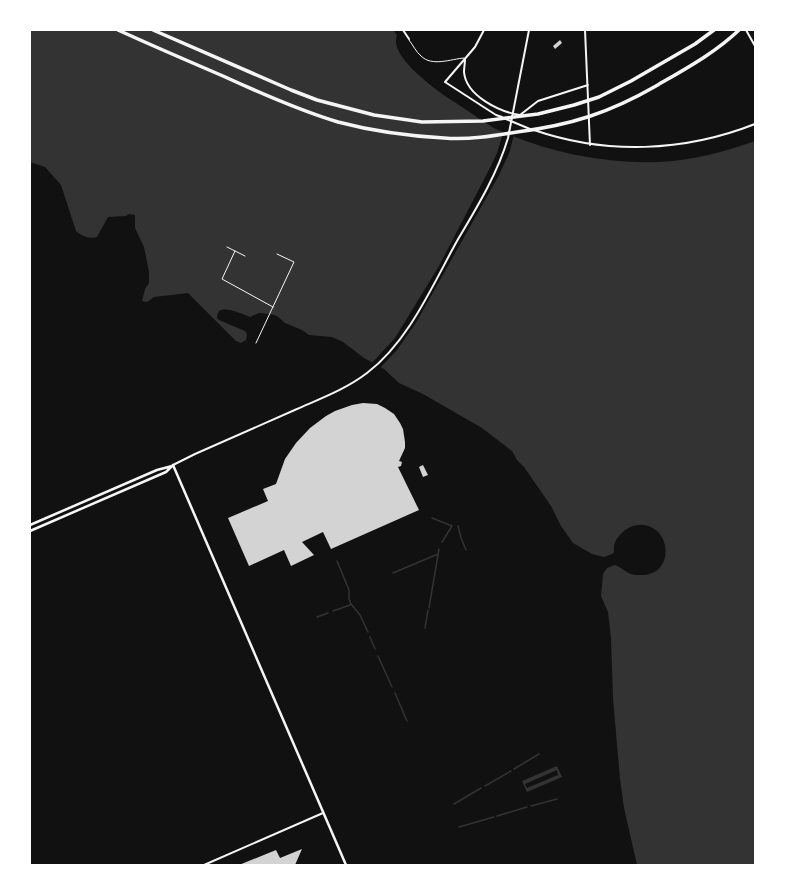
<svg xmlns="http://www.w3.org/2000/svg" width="785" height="895" font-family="Georgia,serif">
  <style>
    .water { fill: #333; fill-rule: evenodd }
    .pier { fill: #111 }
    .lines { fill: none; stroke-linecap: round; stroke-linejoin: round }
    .stream { stroke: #333; stroke-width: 1.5 }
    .building { fill: #d3d3d3 }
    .path { stroke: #f5f5f5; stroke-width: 1 }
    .service { stroke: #f5f5f5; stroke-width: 1 }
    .minor { stroke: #f5f5f5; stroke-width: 2 }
    .tertiary { stroke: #f5f5f5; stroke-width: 2.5 }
    .motorway { stroke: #f5f5f5; stroke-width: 3.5 }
  </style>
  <rect width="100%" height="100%" fill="#111"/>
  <path class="water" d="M30,30H393L397,35C391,50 411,68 421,77C435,90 450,99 465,109C476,116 487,125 498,130C548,152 604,164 658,162C691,161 724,152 755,141V865H637L624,808L620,779L613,698L611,638L608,612L601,596L603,574L607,568L615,565C621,567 625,572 631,574C634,575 637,575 640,575C673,577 674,530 644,525C637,524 630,526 624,531C617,537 613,543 614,552L612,554L604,557L592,554L573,543L561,526L551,506L524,467L517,460L512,451L482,428L423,394L399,383L384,369L364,358L343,342L332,337L309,335L302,330L285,323L277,316L270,314L259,313L250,317C244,314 224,306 219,311C218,313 217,316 217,318L219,320L245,331L247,334L246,340L241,343L236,341L188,293L154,297L147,302L142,301L145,289L149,283V272L144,247L135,228V215L129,214L126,216L108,217L97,237C88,239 82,236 76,231L61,185L45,167L30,162Z
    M557,766L562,777L527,792L522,781ZM557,770L558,775L527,788L525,784Z"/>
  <path class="pier" d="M504,130L514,134L510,151L499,175L417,321L397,350L379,369L371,364L395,338L439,266L491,166L497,153Z"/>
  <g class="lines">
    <path class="stream" d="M432,518L452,526L442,542
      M458,526L461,538L466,550
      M337,561L349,590V599L351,604L360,615L368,632
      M393,573L438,554
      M429,608L439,549
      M333,611L350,605
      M317,617L328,613
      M425,628L428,610
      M370,637L375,649
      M378,656L392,687
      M395,693L407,721
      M514,769L539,754
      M485,786L511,771
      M454,804L481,788
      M531,806L557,799
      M497,816L527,807
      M459,827L494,817"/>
  </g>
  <path class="building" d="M560,40L562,43L555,49L553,46Z
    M363,403L377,404L385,408L394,414L400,423L403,429L405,442V448L399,461L402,462L401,466L398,467L419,510L331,549L323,532L302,542L314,555L291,566L284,550L249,566L228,518L268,501L263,489L276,484L285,459L296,443L310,428L326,416L335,411L352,405Z
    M423,465L428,475L423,477L419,467Z
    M302,849L295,865H239L276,850L280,858Z"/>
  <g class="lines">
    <path class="path" d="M227,247L245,256
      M235,251L222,279L273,307
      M256,343L294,262L277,254"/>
    <path class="service" d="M409,40C413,45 416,52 421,56C432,67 451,59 464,58"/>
    <path class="minor" d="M403,30L409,39
      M484,30L475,47L445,82L496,115L502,117
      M585,30L590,145
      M746,30L755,46
      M465,59C465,63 464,68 464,72C466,96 500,112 520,115L538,101L588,85
      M506,119L530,129
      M534,130C606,155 684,152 755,124
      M173,465L195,454C229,439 263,424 297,409C322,398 346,389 367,373C409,341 432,286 457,241C476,209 497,175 508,138L529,30
      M204,865L323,813"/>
    <path class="tertiary" d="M173,465L346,865
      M30,525L157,470L172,466
      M30,531L166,472L173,465"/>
    <path class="motorway" d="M118,30C153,46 188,61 223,76C260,93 298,110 338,122C372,131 409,136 444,138C468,140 493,136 517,132C571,125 609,113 656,86C685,69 715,53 739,30
      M153,30L291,90L317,100L374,115L422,122L483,121L538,114L574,105L599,97L631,81L695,44L714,30"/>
  </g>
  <rect width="785" height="895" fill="none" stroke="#ffffff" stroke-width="62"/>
</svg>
